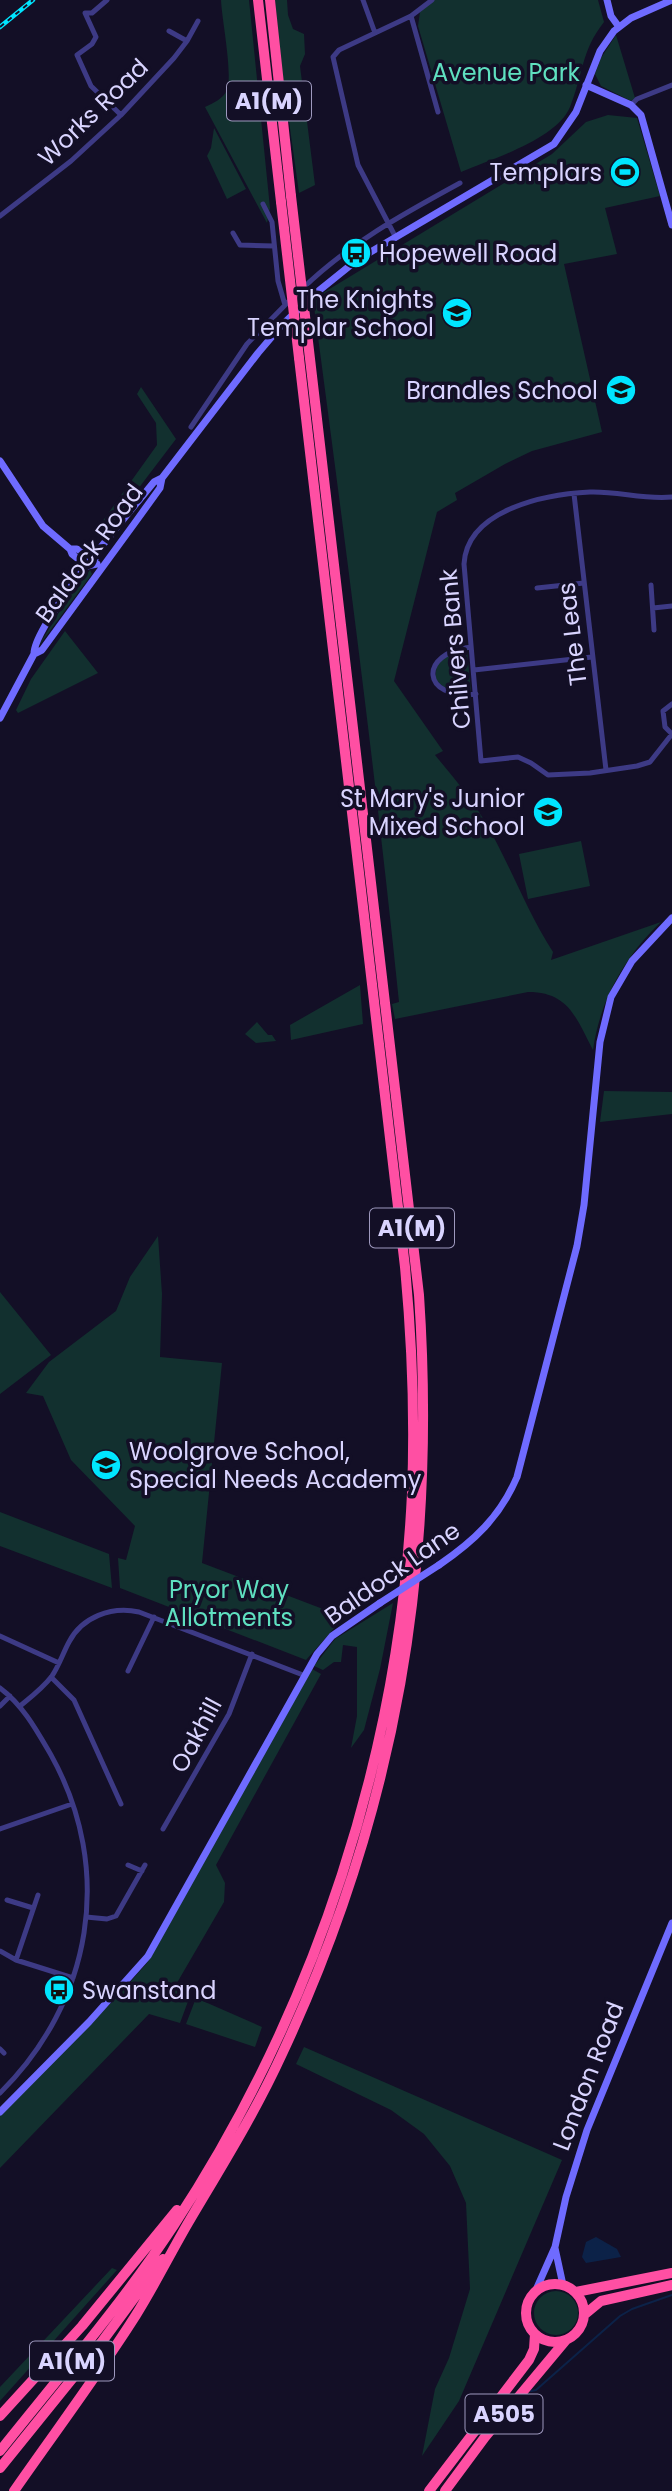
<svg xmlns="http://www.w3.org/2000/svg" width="672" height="2491" font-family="Poppins,sans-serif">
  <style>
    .green { fill: #12302f }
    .water { fill: #0c2248 }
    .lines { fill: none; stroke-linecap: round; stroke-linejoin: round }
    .stream { stroke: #0c2248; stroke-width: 2 }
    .street { stroke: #3d3a85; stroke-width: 5 }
    .secondary { stroke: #6f6bff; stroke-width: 7 }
    .highway { stroke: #ff4fa3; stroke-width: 10 }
    .rail-casing { stroke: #00e5ff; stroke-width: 4.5 }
    .rail { stroke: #130f26; stroke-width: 2; stroke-dasharray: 5; stroke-linecap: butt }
    .secondary-bridge { stroke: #6f6bff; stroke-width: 7 }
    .highway-bridge { stroke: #ff4fa3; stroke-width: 10 }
    .labels { text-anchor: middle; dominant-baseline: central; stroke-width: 7; stroke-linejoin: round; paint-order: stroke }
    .shield { fill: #130f26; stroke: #9e99be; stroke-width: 2 }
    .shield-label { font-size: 23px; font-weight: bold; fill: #d9d4ff }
    .park-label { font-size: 24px; fill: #5fe0c0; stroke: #130f26 }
    .street-label { font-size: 24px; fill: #d9d4ff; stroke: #130f26 }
    .poi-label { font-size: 24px; fill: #d9d4ff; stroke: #130f26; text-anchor: end }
  </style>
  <rect width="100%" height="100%" fill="#130f26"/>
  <path class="green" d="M221,0H249L270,208L267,223L205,107C213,103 223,99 227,90C233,73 222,21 221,0Z
    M275,0H287L288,15L293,29L304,34L305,54L300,66L315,185L299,193L282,71Z
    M434,0H598L604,22C581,51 583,75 570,107C557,139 492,159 461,172L418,26L420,12Z
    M616,35L635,98L631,101L601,86L595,74L601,58Z
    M608,115L637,118L660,196L605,208L617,254L564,264L602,432L532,451L505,464L455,493L457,500L437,512L394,681L443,751L435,755C453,777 473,800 487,825C511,867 527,912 553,952L551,960L661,922C625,956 600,1000 593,1050C576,1018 569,992 528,992L395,1019L392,1004L399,1002C375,767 344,533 313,299L552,154L586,122Z
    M214,128L246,189L227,199L207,156L211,148Z
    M141,387L176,439L103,535L97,529L157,445L156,423L137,394Z
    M90,570L92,574L38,647L67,599Z
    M65,631L98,673L18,713L16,710L31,679Z
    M465,650L467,651L471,691C457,697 444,690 435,678L437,664L451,652Z
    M581,841L590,886L528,899L519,854Z
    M360,985L363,1024L291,1040L290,1025Z
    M257,1022L268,1035H272L276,1041L256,1043L245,1034Z
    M604,1091L672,1092V1114L600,1122Z
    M158,1236L162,1294L160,1357L222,1363L202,1563L344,1617L306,1660L120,1588L118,1558L126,1560L135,1526L71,1460L43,1396L26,1393L49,1362L116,1311L130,1277Z
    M0,1292L51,1355L0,1394Z
    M0,1512L109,1554L112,1588L0,1546Z
    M393,1603L380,1669L364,1730L351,1748L357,1716V1647L343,1645L341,1662H334L323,1670L314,1666L335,1639Z
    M312,1669L321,1674L216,1865L225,1883L224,1902L174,1988L190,1996L180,2023L149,2014L0,2168V2116L115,1999L147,1963Z
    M196,1998L262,2027L255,2047L186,2024Z
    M304,2047L562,2160L459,2401L422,2456L435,2389L449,2358L470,2289L466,2203L450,2166L424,2134L391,2110L296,2064Z
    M112,2268L117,2270L0,2401V2387Z
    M534 2313a22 22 0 1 1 44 0a22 22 0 1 1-44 0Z"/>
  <path class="water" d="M596,2237L617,2249L621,2257L586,2263L582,2257L586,2242Z"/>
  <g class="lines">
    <path class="stream" d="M531,2391L536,2390L620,2316L632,2309L672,2295"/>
    <path class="street" d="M107,0L92,13H85L96,37L92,44L77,55L91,86L121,115
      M363,0L375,33
      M411,16L438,112
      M169,31L187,41
      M631,105L637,99L672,85
      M263,204L272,222L278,281L285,305
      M0,216L71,161L121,115L174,58L187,41L198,21
      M233,233L240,245L274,246
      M395,236L358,165L333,57L339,50L411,16L432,0
      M301,290C348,244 403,214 460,183
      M191,427L247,344L291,299
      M574,494L606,770
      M672,497C644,500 618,491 590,492C547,494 467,509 464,564L481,761L518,757L531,763L548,775L590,773L637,766L650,762L672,734
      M651,585L654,630
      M537,588L584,583
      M653,608L672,606
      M471,647C418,653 421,700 476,694
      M474,670L592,657
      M672,704L663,711L665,727L672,734
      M0,1636L59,1663
      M128,1671L154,1617
      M51,1677L74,1700L121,1804
      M0,1688C23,1705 37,1731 51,1755C115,1870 92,2002 0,2093
      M0,1706L10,1696
      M20,1706C31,1697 43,1688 52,1676C59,1666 63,1653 69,1642C82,1617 111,1606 139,1612L303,1675
      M0,1829L72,1804
      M163,1829L229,1714L252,1654
      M128,1865L142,1871
      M7,1900L33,1908
      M86,1917L107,1919L116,1916L145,1865
      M0,1951L16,1960L73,1978
      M16,1960L38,1895
      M0,2049L4,2053"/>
    <path class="secondary" d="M607,0L611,16L619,27
      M586,85L631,105L641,115L672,225
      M0,461L43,526L70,549L72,554L87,566L97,564
      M70,549H77L95,559
      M34,654L42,650L134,524L160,488L162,478
      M0,718L34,654C33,625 131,510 154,482L162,478L258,353L281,326L311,297L357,260L554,144L576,112L600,51L614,31L631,18L672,0
      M439,1565C474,1541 500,1517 517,1477L577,1246L584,1205L600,1042L611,997L632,961L672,918
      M0,2112L89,2022L148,1956L317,1654L332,1636L380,1603
      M555,2248L563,2285
      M535,2292L555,2247L566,2197L587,2130L672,1923"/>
    <path class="highway" d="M258,0L281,202
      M270,0L291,196
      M526 2313a29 29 0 1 1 58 0a29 29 0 1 1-58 0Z
      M576,2292L672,2273
      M584,2315L601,2301L672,2285
      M0,2416L82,2326L177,2210
      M0,2451C59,2377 122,2304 174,2225C316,2009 400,1752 412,1493C415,1418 412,1342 405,1267L299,358
      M0,2468L101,2343L163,2259
      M14,2491C55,2432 98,2375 136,2315C156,2283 172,2250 191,2218C223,2164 256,2111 282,2054C397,1808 437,1564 419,1295L307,333
      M429,2491L529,2360L534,2349L535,2334
      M445,2491L485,2437L566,2340"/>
    <g class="rail-casing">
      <path id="rail" d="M0,27L33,0"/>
    </g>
    <use href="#rail" class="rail"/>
    <path class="secondary-bridge" d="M380,1603L439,1565"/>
    <path class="highway-bridge" d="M291,196L307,333
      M281,202L299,358"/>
  </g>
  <defs>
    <g id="stadium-disc" transform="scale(1.575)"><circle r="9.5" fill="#00e5ff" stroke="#130f26"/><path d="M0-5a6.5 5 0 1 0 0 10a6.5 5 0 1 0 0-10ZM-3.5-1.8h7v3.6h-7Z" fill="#111"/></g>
    <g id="bus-disc" transform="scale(1.575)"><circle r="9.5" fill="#00e5ff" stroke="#130f26"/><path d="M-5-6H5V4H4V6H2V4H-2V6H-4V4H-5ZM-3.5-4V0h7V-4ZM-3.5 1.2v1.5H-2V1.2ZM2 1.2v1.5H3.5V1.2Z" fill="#111"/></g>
    <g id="school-disc" transform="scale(1.575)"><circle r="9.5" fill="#00e5ff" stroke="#130f26"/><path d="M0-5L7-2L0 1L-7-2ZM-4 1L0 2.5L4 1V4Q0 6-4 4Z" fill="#111"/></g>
  </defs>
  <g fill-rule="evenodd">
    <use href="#stadium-disc" x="625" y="172"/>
    <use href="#bus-disc" x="356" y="253"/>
    <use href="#school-disc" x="457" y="313"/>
    <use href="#school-disc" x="621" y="390"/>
    <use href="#school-disc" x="548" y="812"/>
    <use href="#school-disc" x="106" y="1465"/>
    <use href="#bus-disc" x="59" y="1990"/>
  </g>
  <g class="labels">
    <g class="shield">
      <rect x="227" y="81.5" width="84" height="39" rx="5"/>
      <rect x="370" y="1208.5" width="84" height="39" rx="5"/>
      <rect x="30" y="2341.5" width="84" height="39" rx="5"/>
      <rect x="465.5" y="2394.5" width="77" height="39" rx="5"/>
    </g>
    <g class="shield-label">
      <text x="269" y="101">A1(M)</text>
      <text x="412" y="1228">A1(M)</text>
      <text x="72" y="2361">A1(M)</text>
      <text x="504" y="2414">A505</text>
    </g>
    <g class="park-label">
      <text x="506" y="72">Avenue Park</text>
      <text x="229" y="1589">Pryor Way<tspan x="229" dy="28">Allotments</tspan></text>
    </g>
    <g class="street-label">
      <text transform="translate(93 112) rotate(-44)">Works Road</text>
      <text transform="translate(89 553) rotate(-54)">Baldock Road</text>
      <text transform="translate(572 634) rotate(-97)">The Leas</text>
      <text transform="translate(455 649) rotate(-95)">Chilvers Bank</text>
      <text transform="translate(392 1573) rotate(-35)">Baldock Lane</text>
      <text transform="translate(196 1735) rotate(-62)">Oakhill</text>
      <text transform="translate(588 2076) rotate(-69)">London Road</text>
    </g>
    <g class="poi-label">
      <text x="602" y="172">Templars</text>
      <text x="379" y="253" text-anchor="start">Hopewell Road</text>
      <text x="434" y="299">The Knights<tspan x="434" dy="28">Templar School</tspan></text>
      <text x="598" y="390">Brandles School</text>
      <text x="525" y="798">St Mary's Junior<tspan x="525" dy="28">Mixed School</tspan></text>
      <text x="129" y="1451" text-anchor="start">Woolgrove School,<tspan x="129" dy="28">Special Needs Academy</tspan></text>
      <text x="82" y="1990" text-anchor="start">Swanstand</text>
    </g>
  </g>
</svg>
